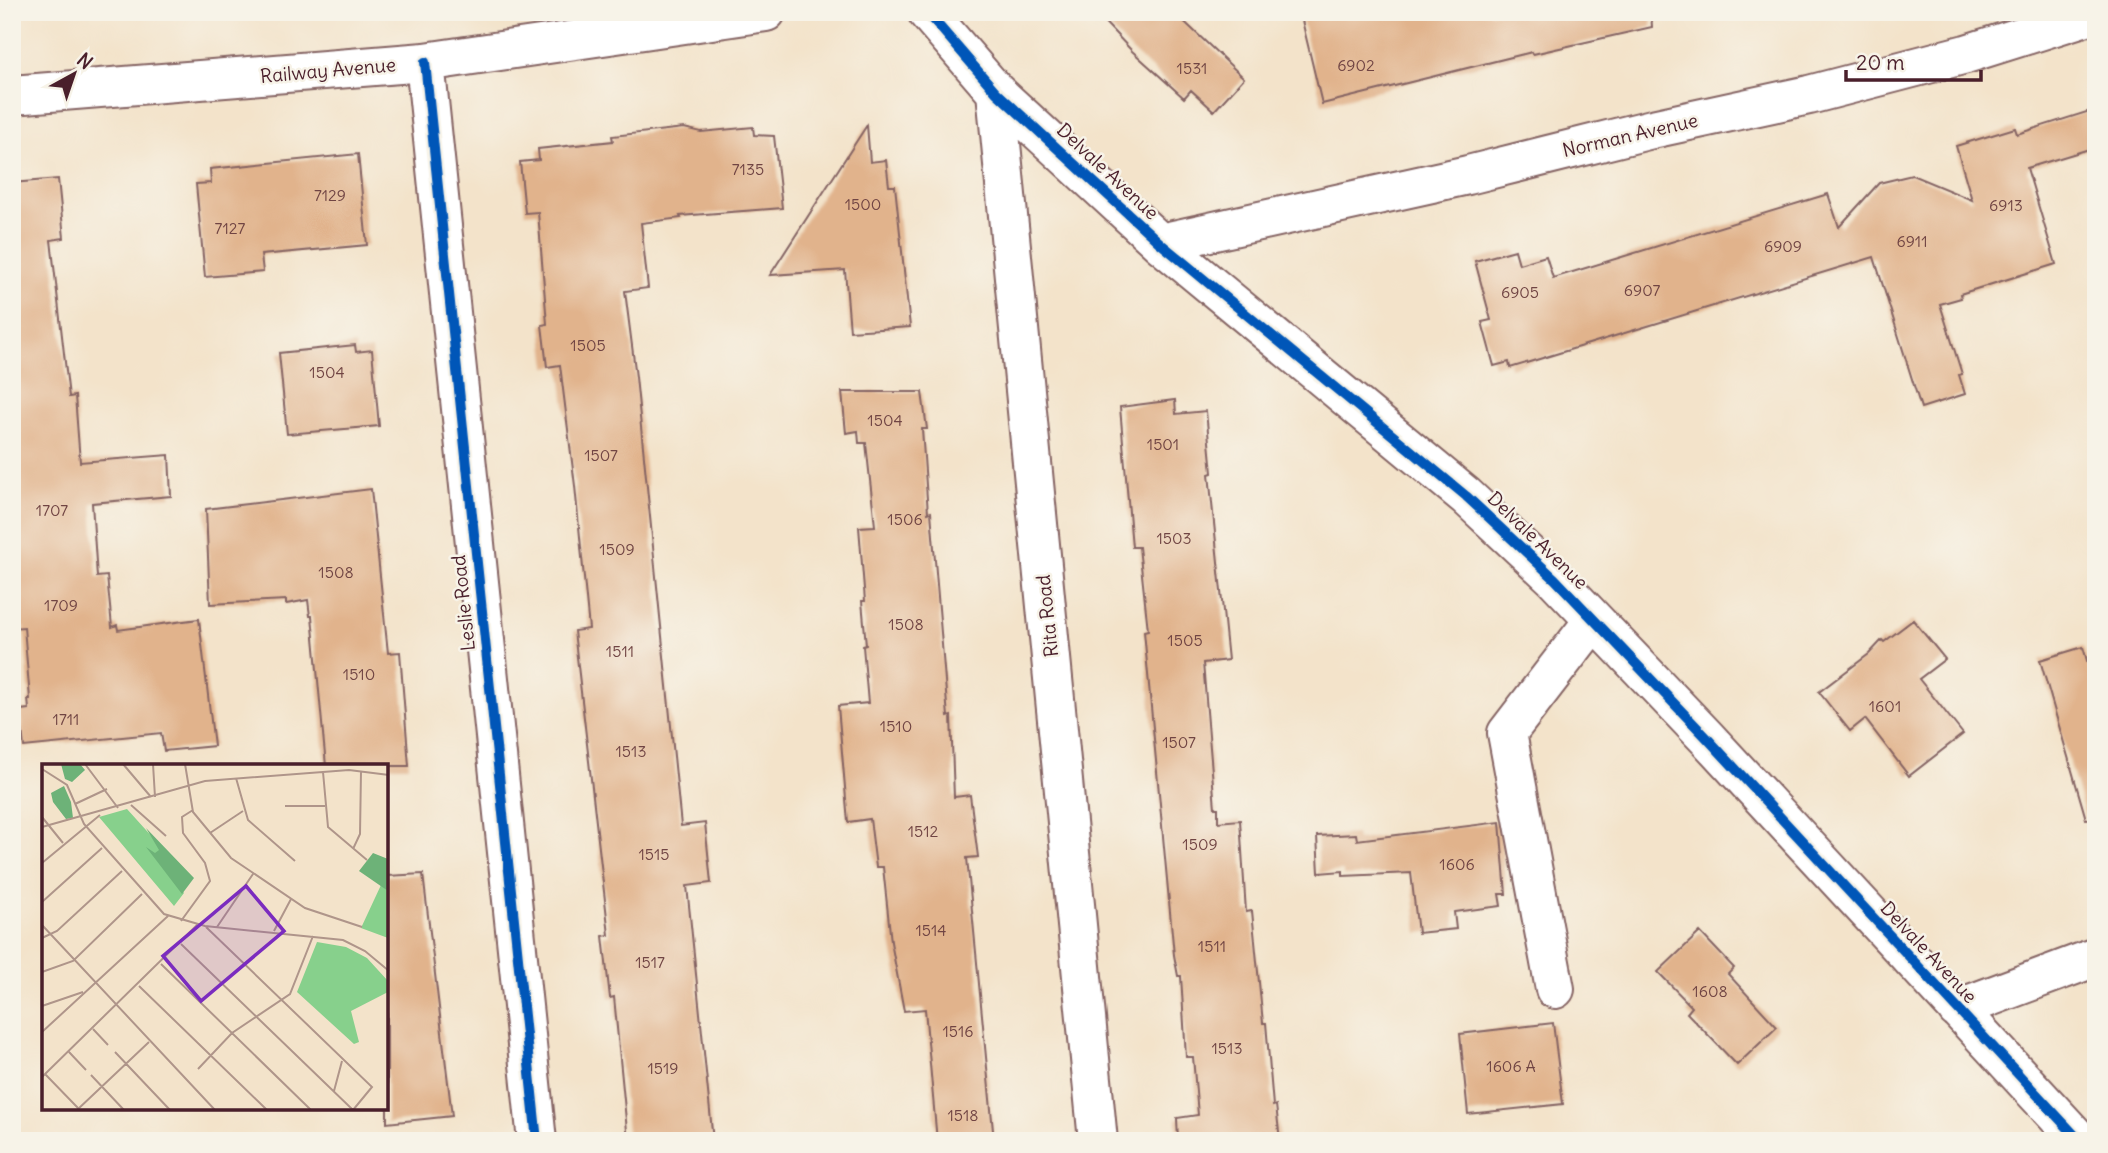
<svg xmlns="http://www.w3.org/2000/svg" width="2108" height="1153" font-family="Delius,sans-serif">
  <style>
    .building { fill: #e1b38c }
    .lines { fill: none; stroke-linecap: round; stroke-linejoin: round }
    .minor-casing { stroke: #856463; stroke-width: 42 }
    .minor { stroke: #fff; stroke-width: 38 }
    .cycleway-casing { stroke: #f7f3e8; stroke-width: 15 }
    .cycleway { stroke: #0057b8; stroke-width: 10 }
    .labels { text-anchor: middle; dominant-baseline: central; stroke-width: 5; stroke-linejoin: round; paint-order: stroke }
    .number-label { font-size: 16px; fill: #704443 }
    .street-label { font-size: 19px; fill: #4a1f2b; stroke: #f7f3e8 }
    .inset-road { fill: none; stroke: #af958a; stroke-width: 2 }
    .view { fill: #7b2cbf; fill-opacity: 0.15; stroke: #7b2cbf; stroke-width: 3.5 }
    .inset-edge { fill: none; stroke: #4a1f2b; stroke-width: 3.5 }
  </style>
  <rect width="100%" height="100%" fill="#f7f3e8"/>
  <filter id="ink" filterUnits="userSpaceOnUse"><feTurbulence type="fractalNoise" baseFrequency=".0143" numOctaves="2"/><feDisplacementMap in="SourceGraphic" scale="14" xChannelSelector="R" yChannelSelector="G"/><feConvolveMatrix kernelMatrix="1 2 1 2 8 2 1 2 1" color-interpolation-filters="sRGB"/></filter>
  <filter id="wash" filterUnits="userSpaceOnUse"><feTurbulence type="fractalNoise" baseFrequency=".00686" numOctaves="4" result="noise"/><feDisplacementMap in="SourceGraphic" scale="28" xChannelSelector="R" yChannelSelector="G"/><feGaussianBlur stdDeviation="1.57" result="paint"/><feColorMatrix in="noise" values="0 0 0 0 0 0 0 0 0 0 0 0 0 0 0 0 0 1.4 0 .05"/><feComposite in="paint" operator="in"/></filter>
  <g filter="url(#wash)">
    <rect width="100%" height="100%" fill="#f3e3ca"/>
    <g id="blocks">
      <path class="building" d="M1095,12H1174L1244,78L1214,111L1191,90L1184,98L1132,51Z
        M1300,12H1651L1652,27L1533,54L1532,52L1322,104Z
        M2096,109V147L2027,168L2056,264L1960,294L1961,298L1940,304L1962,374L1959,375L1965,394L1921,408L1874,257L1510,368L1509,362L1494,366L1482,322L1491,320L1475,261L1515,250L1519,264L1546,256L1553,278L1828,194L1839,227L1879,183L1912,175L1972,200L1956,146L2015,128L2017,134Z
        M867,125L870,162L886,160L889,186H895L910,327L850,331L845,270L770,275Z
        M753,127L754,135L774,136L782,208L680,216L681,218L641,223L648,288L625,291L636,377L681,826L705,823L711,883L687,886L713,1141H628L614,997L610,998L603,936L609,935L574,631L589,629L575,486L560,365L547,367L542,325L547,324L538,212L525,213L520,162L539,160L538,149L613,141L612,136L684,128L701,132Z
        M358,154L367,245L261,255L263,272L205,277L196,184L211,183L210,169Z
        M58,179L64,238L51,240L69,397L75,396L80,462L169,455L171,496L92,503L97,577L107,576L112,627L117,625L118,630L199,619L214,746L164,751L161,733L24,747L20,710L29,709L28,699H30L24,627L12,628V183Z
        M355,345L356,352L372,350L379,426L287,434L279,353Z
        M842,392H922L927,429H922L928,513L931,512L948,717L951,716L954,797L970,795L978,857L967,858L994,1141H937L925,1009L904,1011L891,942L883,867H876L870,819L848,822L838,706L868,703L863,646L866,645L862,601H865L859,527L875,526L866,443H859L858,431L846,433Z
        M1175,400L1176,414L1206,411L1212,473L1209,474L1228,660L1203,663L1215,808H1218V822L1240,820L1246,912L1252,911L1263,1023H1266L1273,1106L1276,1105L1280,1141H1178L1177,1118L1198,1115L1193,1057H1186L1181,976H1178L1174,955L1144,631L1148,630L1139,547H1132L1120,407Z
        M371,489L388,653L400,652L409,766H326L312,616H310L308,600L286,604V600L210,604L206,509Z
        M1913,620L1945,659L1919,679L1963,734L1909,776L1865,719L1850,731L1819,692L1869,654L1882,640L1884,642Z
        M2083,647L2096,692V818L2086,819L2040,660Z
        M1500,822L1506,894H1499L1501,906L1454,912L1456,929L1418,933L1411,873L1343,876V871L1319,873L1317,836L1356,834L1357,840Z
        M423,874L452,1116L387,1123V876Z
        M1700,932L1734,968L1728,974L1777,1027L1737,1065L1687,1013L1692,1007L1658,972Z
        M1553,1023L1563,1104L1468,1114L1460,1034Z"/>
    </g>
  </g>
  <g filter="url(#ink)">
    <use href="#blocks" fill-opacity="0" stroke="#856463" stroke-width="2"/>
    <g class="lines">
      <g class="minor-casing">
        <path id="minor" d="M927,12L996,92L1160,243L1466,496L1555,579L1707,738L2080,1141
          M425,62L537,1141
          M996,92L1098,1141
          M12,95L425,62L766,12
          M1160,243L1468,175L1652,129L1809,95L1966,54L2096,13
          M1555,989L1507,733L1594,620
          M1957,1009L2096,957"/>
      </g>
      <use href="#minor" class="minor"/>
      <g class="cycleway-casing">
        <path id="cycleway" d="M927,12L996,92L1160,243L1466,496L1555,579L1707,738L2080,1141
          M425,62L537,1141"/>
      </g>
      <use href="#cycleway" class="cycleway"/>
    </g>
  </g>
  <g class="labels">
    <g class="number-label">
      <text x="1356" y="65">6902</text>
      <text x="1192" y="68">1531</text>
      <text x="748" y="169">7135</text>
      <text x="330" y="195">7129</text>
      <text x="863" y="204">1500</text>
      <text x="2006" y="205">6913</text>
      <text x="230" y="228">7127</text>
      <text x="1912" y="241">6911</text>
      <text x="1783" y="246">6909</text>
      <text x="1642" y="290">6907</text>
      <text x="1520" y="292">6905</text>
      <text x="588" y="345">1505</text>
      <text x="327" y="372">1504</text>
      <text x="885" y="420">1504</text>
      <text x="1163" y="444">1501</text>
      <text x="601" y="455">1507</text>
      <text x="52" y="510">1707</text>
      <text x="905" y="519">1506</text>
      <text x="1174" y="538">1503</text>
      <text x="617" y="549">1509</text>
      <text x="336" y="572">1508</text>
      <text x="61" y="605">1709</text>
      <text x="906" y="624">1508</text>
      <text x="1185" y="640">1505</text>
      <text x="620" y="651">1511</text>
      <text x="359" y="674">1510</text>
      <text x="1885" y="706">1601</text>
      <text x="66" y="719">1711</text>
      <text x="896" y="726">1510</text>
      <text x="1179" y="742">1507</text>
      <text x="631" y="751">1513</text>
      <text x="923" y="831">1512</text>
      <text x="1200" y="844">1509</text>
      <text x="654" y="854">1515</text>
      <text x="1457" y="864">1606</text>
      <text x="931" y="930">1514</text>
      <text x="1212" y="946">1511</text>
      <text x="650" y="962">1517</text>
      <text x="1710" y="991">1608</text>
      <text x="958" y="1031">1516</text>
      <text x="1227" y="1048">1513</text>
      <text x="1511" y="1066">1606 A</text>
      <text x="663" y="1068">1519</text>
      <text x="963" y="1115">1518</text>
    </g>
    <g class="street-label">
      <text transform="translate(328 70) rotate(-5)">Railway Avenue</text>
      <text transform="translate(1630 135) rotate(-13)">Norman Avenue</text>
      <text transform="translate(1108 171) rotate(43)">Delvale Avenue</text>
      <text transform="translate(1538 540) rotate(44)">Delvale Avenue</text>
      <text transform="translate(463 603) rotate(-96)">Leslie Road</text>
      <text transform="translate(1047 616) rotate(-96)">Rita Road</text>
      <text transform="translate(1929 952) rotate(47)">Delvale Avenue</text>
    </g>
  </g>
  <g transform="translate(42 764)">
    <rect width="346" height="346" fill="#f3e3ca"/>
    <path d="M85,45L122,86L113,94L142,129L132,142L57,53ZM339,121L346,127V174L319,164ZM275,178L304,183L325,194L346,217V228L309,247L317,278L312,280L255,228Z" fill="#87d08c"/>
    <path d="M19,0H38L43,6L30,18L23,15ZM22,22L29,38L31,54L24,55L11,38L9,29ZM104,64L152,114L140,130L104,83L113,89L117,86ZM331,89L346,95V127L317,107Z" fill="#6db278"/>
    <path class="inset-road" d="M43,0L76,44M81,0L109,33M111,0L113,33M143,0L151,48L189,94L263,144L320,163M0,5L25,21L42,60L122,150L163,162L301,176L323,187L347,207M281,8L286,63L325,96M194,14L206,56L253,97M33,40L65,25M89,41L124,72M243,42H283M0,53L21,79M0,63L163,17L307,6L347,11M168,69L201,47M311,85L318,70L319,7M0,99L58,51M0,138L60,84M139,157L168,117L163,99L141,69L140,53L151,46M0,161L173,346M164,163L330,323L311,346M175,163L211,110M232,167L249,135M0,174L15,167L80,107M139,180L311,346M119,200L269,346M0,208L31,197L100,130M97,222L225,346M0,242L41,228M51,265L66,281M0,268L126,152M27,288L44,306M73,288L128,346M156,305L190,269L248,230L271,172M3,310L36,344M49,311L82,346M0,313L155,161M292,327L300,297M35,346L107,278"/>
    <path class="view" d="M204,122L242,167L159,237L121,192Z"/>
    <rect width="346" height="346" class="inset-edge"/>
  </g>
  <rect width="2108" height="1153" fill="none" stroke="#f7f3e8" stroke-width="42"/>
  <g transform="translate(74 74) rotate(40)" stroke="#f7f3e8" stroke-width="5" paint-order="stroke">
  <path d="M0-5L12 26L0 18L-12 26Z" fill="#4a1f2b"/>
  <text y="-10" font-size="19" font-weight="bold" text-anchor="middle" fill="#4a1f2b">N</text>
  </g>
  <path d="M1846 70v10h135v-10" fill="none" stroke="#4a1f2b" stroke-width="3.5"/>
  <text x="1856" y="70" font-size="21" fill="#4a1f2b" stroke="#f7f3e8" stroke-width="5" paint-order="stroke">20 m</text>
</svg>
